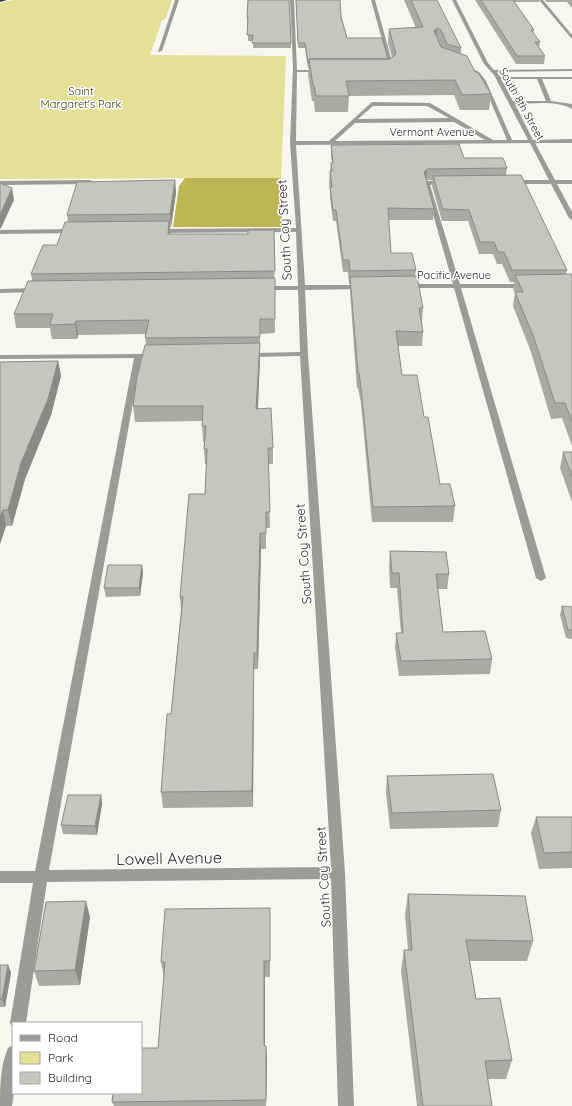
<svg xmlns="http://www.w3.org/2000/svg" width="572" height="1106" font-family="Quicksand,sans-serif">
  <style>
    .green { fill: #e4e096 }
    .forest { fill: #bcb554 }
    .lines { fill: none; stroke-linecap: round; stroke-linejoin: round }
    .minor { fill: #9c9b98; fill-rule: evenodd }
    .highway { fill: #393933; fill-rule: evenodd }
    .wall { fill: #aaaaa3 }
    .shaded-wall { fill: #8b8b85 }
    .building { fill: #c6c6be; stroke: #8b8b85 }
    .labels { text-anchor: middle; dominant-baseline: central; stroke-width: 3; stroke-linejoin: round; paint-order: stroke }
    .far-park-label { font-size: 11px; fill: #444118; stroke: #fff }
    .far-street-label { font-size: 11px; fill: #252522; stroke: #fff }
    .street-label { font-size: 13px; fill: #252522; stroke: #fff }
    .near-street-label { font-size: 16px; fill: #252522; stroke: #fff }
  </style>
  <rect width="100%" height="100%" fill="#f7f7ef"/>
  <path class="green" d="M14,0H172L166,18L162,20L150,55L286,56L281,178L0,179V3Z"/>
  <path class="forest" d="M185,178H281L282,227H173L179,186Z"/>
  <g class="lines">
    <path class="minor" d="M175,0H179L162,51L158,52Z
      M290,0H294L297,70H322L324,71L322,72H297L296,141H329L372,102L430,103L493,140H507L482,81L475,74L462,67L464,65L479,72L486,81L512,140H528L494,75L484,64L452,0H456L488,63L494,70L572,69V71L497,72L500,77H572V79H542L551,101L572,104V109C556,100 533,104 515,104L533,140L572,139V143H535L555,180H572V184H557L572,212V220L569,218L551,184H511L508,182L511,180H549L530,143L296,145L305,285H362L366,287L362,289L305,290L308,354L345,873L354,1106H338L331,879L47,882L26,1023H13V1028L10,1023L33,883H0V871H35L134,358L0,359V355L144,354L148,356L141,358L49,870L331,867L300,356L248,357L244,355L248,353L300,352L298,290H262L258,288L262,286H298L296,232L157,233L154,231L157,229L296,228L290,143L293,67ZM501,79H537L546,101H513ZM373,106H427L449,118L358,119ZM454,122L485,140L335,141L355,123Z
      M371,0H375L394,69L392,71L388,70L390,68Z
      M539,0H543L572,35V39Z
      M445,180L447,181V183L430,185L460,284H526L530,286L526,288H461L546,578L541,581L536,578L454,288H406L402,286L406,284H453L424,183L427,181Z
      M0,181L90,180L93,182L90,184L0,185Z
      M0,230L75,229L78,231L75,233L0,234Z
      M36,288L40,290L39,292L0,293V289Z
      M13,1045L14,1093L12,1106H0C0,1087 0,1066 8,1048Z"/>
    <path class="highway" d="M0,0H7L0,2Z"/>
  </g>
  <path class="wall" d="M248,0L291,43V48H253V41H248V22H247V17Z
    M296,0L341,17L347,38L388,59H390L392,57L388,43L389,29L416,28L404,0H437L461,48V54L475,72L491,94L489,110H460L454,95L349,96L348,112H315L314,101H312L308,74L309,68H308L305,48H298Z
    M475,0H539V2H514L534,30L533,34L540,42L539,48L545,56L544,64H516Z
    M545,0H572V8L567,2H547Z
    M331,145L464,158L507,168L506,175L567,270L566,274L572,277V446L562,418L551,419L531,352L513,306L515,293L513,289L514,282H510L502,264H497L493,254H479L468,221H442L432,186L433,180H426L434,209L433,220H388L391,253L416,270L415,276L423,308L422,322L423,332L422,346H398L402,375L424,417L440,484L455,506L453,522H372L361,403L358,388H357L350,291V284H349L348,272H343L336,221H333L330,198V190L329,183L330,171L331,163H332L331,156Z
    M175,180L176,193L171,227H170V234H248L274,230L275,333L260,334V358L258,409L273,448V464H268L270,528H266V549H261L258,669H254L253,807L163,808L161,792L171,714L181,610L180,597L205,494L207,464H205L204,449L205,442H203L202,421L135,422L133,406L146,345L145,337L146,334L78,335L77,339H52L50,328H16L14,314L32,280L31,274L57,245L68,222L67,215Z
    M58,361L61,376L51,415L25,479L12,526H6L0,544V362Z
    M563,452H572V502L560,468Z
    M390,551L449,574L447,589H438L443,632L492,659L490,674L399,676L395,648L396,633H401L397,588H390L389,566Z
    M142,565L143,573L140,596L106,597L104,588Z
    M562,606L572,607V639L566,638L560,615Z
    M387,776L501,810L498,827L390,829L386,793Z
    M101,795L102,804L97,835L63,834L61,825Z
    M536,817H572V868L539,869L531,833Z
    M408,894L533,941L527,961H469L476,999L512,1060L506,1079H488L492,1106H417L401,970L404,950H408L405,915Z
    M90,917L80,985L39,986L34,971Z
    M270,924V977H265V1046H266L267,1061L266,1106H114L112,1102L158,1048L164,978L161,962Z
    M0,965H8L11,973L5,1007H0V1008Z"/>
  <path class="shaded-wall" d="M437,28L435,42L434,31Z
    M427,169L426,180L423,183L424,172Z
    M175,180L176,193L171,227L170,214Z
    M12,188L14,200L1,228L0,229V215Z
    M169,221L170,234H168Z
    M76,321L78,335L77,339L75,324Z
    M260,343V358L257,424L256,409Z
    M58,361L61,376L51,415L25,479L12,526L8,510L21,463Z
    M3,510L6,526L0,544V517Z
    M260,533L261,549L258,669L257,653Z
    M142,565L143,573L140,596L139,588Z
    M254,653V669L253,807L252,791Z
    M101,795L102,804L97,835L95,826Z
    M86,901L90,917L80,985L75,970Z
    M264,961L265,977V1061L264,1046Z
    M8,965L11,973L5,1007L2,999Z
    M266,1046L267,1061L266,1106Z"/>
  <path class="building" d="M248,0H289L291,43H252L253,35H247L248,17H247Z
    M296,0H340L341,17L347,38H382L388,59H309V63H308L305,43H298Z
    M411,0H437L461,48L447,44L441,30L437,28L434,31L441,47L467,56L475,72H478L491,94L462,95L455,80L346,81L349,96H316L314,85H313L309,59H390L396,54L389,29L423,27Z
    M481,0H513L534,30H531L540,42H535L545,56H517Z
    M459,144L464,158H503L507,168L427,169L424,172L434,209L388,208L391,253H412L416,270L350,271L349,260H343L336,210H333L330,187H332L330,171H332L331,163H333L331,145Z
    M521,175L567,270H512L504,252H498L494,242H480L469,210L443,209L433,176Z
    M175,180L170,214L67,215L77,182Z
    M0,183L12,188L0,215Z
    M169,221L168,234H248V230H274L275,271L31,274L43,245H57L65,222Z
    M571,274L572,277V421L565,403H555L534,338L515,292H523L515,275Z
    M417,276L423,308H419L423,332L396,331L402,375H417L424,417H428L440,484H450L455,506L373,507L361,388L359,373H358L350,277Z
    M275,278V319H260V337L146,338L145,337L149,320L76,321L75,324L50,325L53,314H14L28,281Z
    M260,343L256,409L271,408L273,448H268L270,512H266V533H260L257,653H254L252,791L161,792L167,714H171L183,597H180L189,494H205L207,449H204L206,426H202L203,406H133L137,377L145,345Z
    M58,361L48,399L21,463L8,510H3L0,517V362Z
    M563,452H572V476Z
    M390,551L446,552L449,574H436L443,632L485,631L492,659L401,661L396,633H403L399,573H392Z
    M108,565H142L139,588H104Z
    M562,606L572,607V630H568Z
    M493,774L501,810L392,813L387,776Z
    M68,795H101L95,826L61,825Z
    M536,817H572V852L544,853Z
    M408,894L525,896L533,941L466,940L476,999L500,998L512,1060L485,1061L492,1106H423L404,950H412Z
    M86,901L75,970L34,971L46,902Z
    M270,908V961H264V1046H266V1100L112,1102L113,1093H141V1048H158L165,962H161L165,909Z
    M0,965H8L2,999H0Z"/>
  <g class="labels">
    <g class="far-park-label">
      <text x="81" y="91">Saint<tspan x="81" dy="13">Margaret's Park</tspan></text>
    </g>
    <g class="far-street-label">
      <text transform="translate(522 104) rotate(61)">South 8th Street</text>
      <text x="432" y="132">Vermont Avenue</text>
      <text x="454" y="275">Pacific Avenue</text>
    </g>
    <g class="street-label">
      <text transform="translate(284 230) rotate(-93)">South Coy Street</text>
      <text transform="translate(303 554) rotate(-94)">South Coy Street</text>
      <text transform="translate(323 877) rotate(-93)">South Coy Street</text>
    </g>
    <g class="near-street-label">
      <text transform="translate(169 858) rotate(-1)">Lowell Avenue</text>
    </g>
  </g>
  <rect x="12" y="1022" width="130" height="72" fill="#ffffff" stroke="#a8a8a7"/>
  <rect x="20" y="1035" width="20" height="6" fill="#9c9b98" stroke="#a8a8a7"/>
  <text x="48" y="1042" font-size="12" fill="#252522">Road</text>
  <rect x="20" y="1052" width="20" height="12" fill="#e4e096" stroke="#a8a8a7"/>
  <text x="48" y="1062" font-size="12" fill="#252522">Park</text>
  <rect x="20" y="1072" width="20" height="12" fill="#c6c6be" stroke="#a8a8a7"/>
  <text x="48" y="1082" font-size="12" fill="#252522">Building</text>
</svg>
